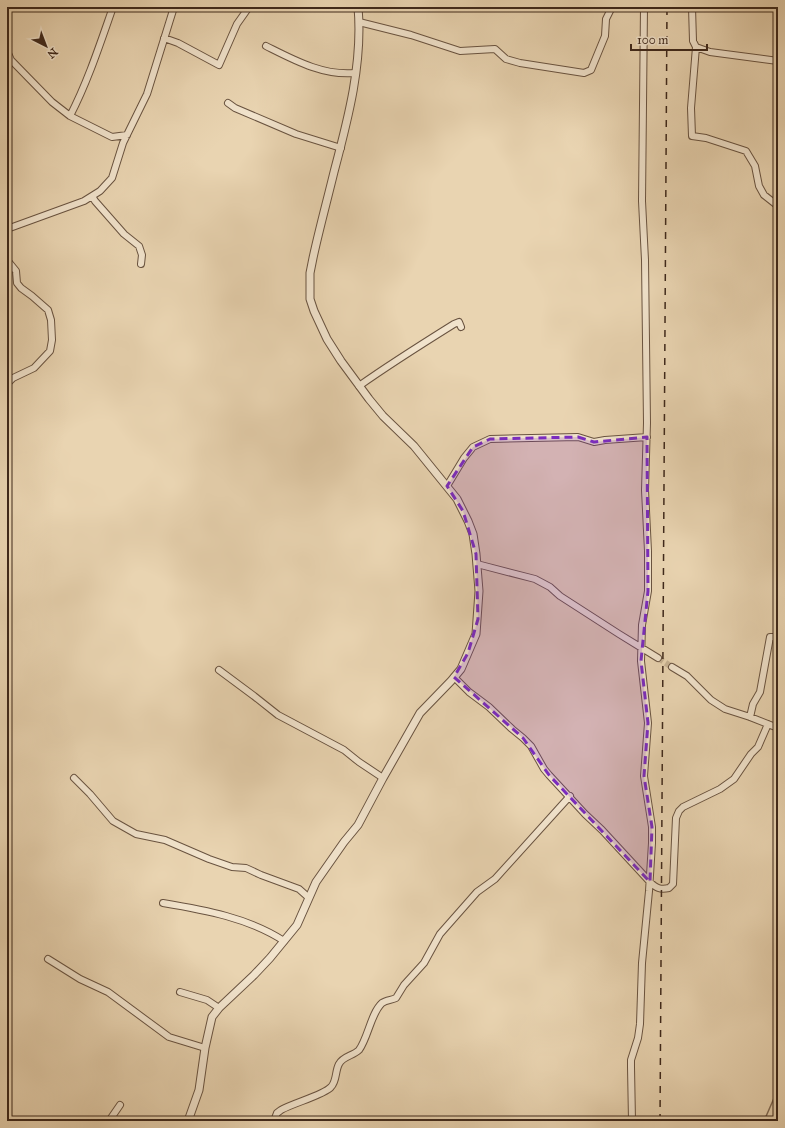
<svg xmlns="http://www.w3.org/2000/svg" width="785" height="1128" font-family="'IM FELL Great Primer',serif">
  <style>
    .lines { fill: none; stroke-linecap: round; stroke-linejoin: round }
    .stream { stroke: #826c56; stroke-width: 1.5 }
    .minor-tunnel { stroke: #c7b293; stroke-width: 6; stroke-dasharray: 6 3; stroke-linecap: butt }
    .minor-casing { stroke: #695340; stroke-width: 8 }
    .tertiary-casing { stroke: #695340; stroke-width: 9 }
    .minor { stroke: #f1e3cc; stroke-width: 6 }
    .tertiary { stroke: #f1e3cc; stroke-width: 7 }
    .rail { stroke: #3e281b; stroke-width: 1.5; stroke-dasharray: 7 7; stroke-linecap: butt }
    .marked { fill: #7b2cbf; fill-opacity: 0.2; stroke: #7b2cbf; stroke-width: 3; stroke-dasharray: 8 5; stroke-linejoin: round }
  </style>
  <rect width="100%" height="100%" fill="#e9d4b1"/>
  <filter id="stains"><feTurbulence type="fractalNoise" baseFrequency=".005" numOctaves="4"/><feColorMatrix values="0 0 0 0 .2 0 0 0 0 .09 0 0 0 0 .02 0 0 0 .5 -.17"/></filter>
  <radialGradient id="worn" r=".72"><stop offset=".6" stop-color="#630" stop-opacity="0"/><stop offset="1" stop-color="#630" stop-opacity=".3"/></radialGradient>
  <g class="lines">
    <path class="stream" d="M764,1121L778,1089"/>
    <path class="minor-tunnel" d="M658,658L672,667"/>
    <g class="minor-casing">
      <path id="minor" d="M692,7L693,41L696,47L710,52L778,61
        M359,22L411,35L460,51L495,49L506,59L520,63L584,73L591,70L605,36L606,19L612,7
        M164,38L178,43L219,65L237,24L249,7
        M266,46C294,60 323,76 355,73
        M696,47L691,108L692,136L706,138L746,151L755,166L759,186L764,195L778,206
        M7,51L11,60L52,102L70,116L112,137L127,135
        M228,103L235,108L296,134L341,148
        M70,116C88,81 100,44 113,7
        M92,196L95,201L124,234L139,246L142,255L141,264
        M7,229L84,201L100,191L112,178L123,143L147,94L174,7
        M7,260L16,271L17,283L21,288L32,296L48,310L51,320L52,340L50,351L34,368L13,378L7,384
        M359,386C390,364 422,344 454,324L459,322L461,327
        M447,486L464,458L473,447L490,439L578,437L594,442L605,440L647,437
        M477,564L535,579L550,587L560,596L619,634L658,658
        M672,667L687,676L711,700L725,709L750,717L778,728
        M219,670L254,696L278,715L344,750L359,762L383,778
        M454,677L469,692L489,707L512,729L523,738L531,746L544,769L549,775L585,814L602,830L650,882C656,888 660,890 669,888L673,884L676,818L679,811L683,807L720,789L734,779L751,754L758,747L768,724
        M750,717L753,704L760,692L770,637H778
        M74,778L90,794L113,821L136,834L165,840L209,859L232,867L246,868L261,875L299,889L308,897
        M163,903C205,910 249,918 284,941
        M48,959L80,979L108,992L169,1037L205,1048
        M180,992L207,1000L219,1008
        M109,1121L120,1105
        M274,1121L277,1113L281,1110C293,1103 324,1095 331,1087C337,1081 335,1071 339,1064C343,1056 353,1056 359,1050C368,1038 371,1013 382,1003C386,1000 392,1000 396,998L404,985L424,963L440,934L477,892L495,879L570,796
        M632,1121L631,1067V1060L638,1038L640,1024L642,963L649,891L652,843V827L644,776L648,723L641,661L642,625L648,591V551L645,490L647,423L645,260L642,201L644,7"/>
    </g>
    <g class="tertiary-casing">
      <path id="tertiary" d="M188,1121L199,1090L205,1048L212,1017L219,1008L254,975L270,958L297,925L316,882L344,842L358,825L383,778L420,713L451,681L461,669L476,634L479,591L476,554L473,534L468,521L457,499L414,446L383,416L369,399L341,361L327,339L314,311L310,299V273L313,258C319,230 327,201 334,172C348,119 363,63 358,7"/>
    </g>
    <use href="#minor" class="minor"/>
    <use href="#tertiary" class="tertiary"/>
    <path class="rail" d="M660,1121L667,7"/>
  </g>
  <path class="marked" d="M578,437L594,442L647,437L648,591L641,661L648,723L644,776L652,827L650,882L549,775L523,738L454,677L468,653L478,619L476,554L463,511L447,486L473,447L490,439Z"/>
  <rect width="785" height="1128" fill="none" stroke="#e9d4b1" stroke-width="24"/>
  <rect x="8" y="8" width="769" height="1112" fill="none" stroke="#3e281b" stroke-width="2"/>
  <rect x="12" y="12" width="761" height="1104" fill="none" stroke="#3e281b"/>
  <g transform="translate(46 46) rotate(138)" stroke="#f1e3cc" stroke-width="3" paint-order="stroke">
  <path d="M0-3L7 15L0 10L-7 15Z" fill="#3e281b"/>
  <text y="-6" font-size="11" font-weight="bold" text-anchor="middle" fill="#3e281b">N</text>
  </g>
  <path d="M631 44v6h76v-6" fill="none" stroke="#3e281b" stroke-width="2"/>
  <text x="637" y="44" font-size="12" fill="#3e281b" stroke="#f1e3cc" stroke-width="3" paint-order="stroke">100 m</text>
  <rect width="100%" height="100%" filter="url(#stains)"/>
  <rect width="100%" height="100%" fill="url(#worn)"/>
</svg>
